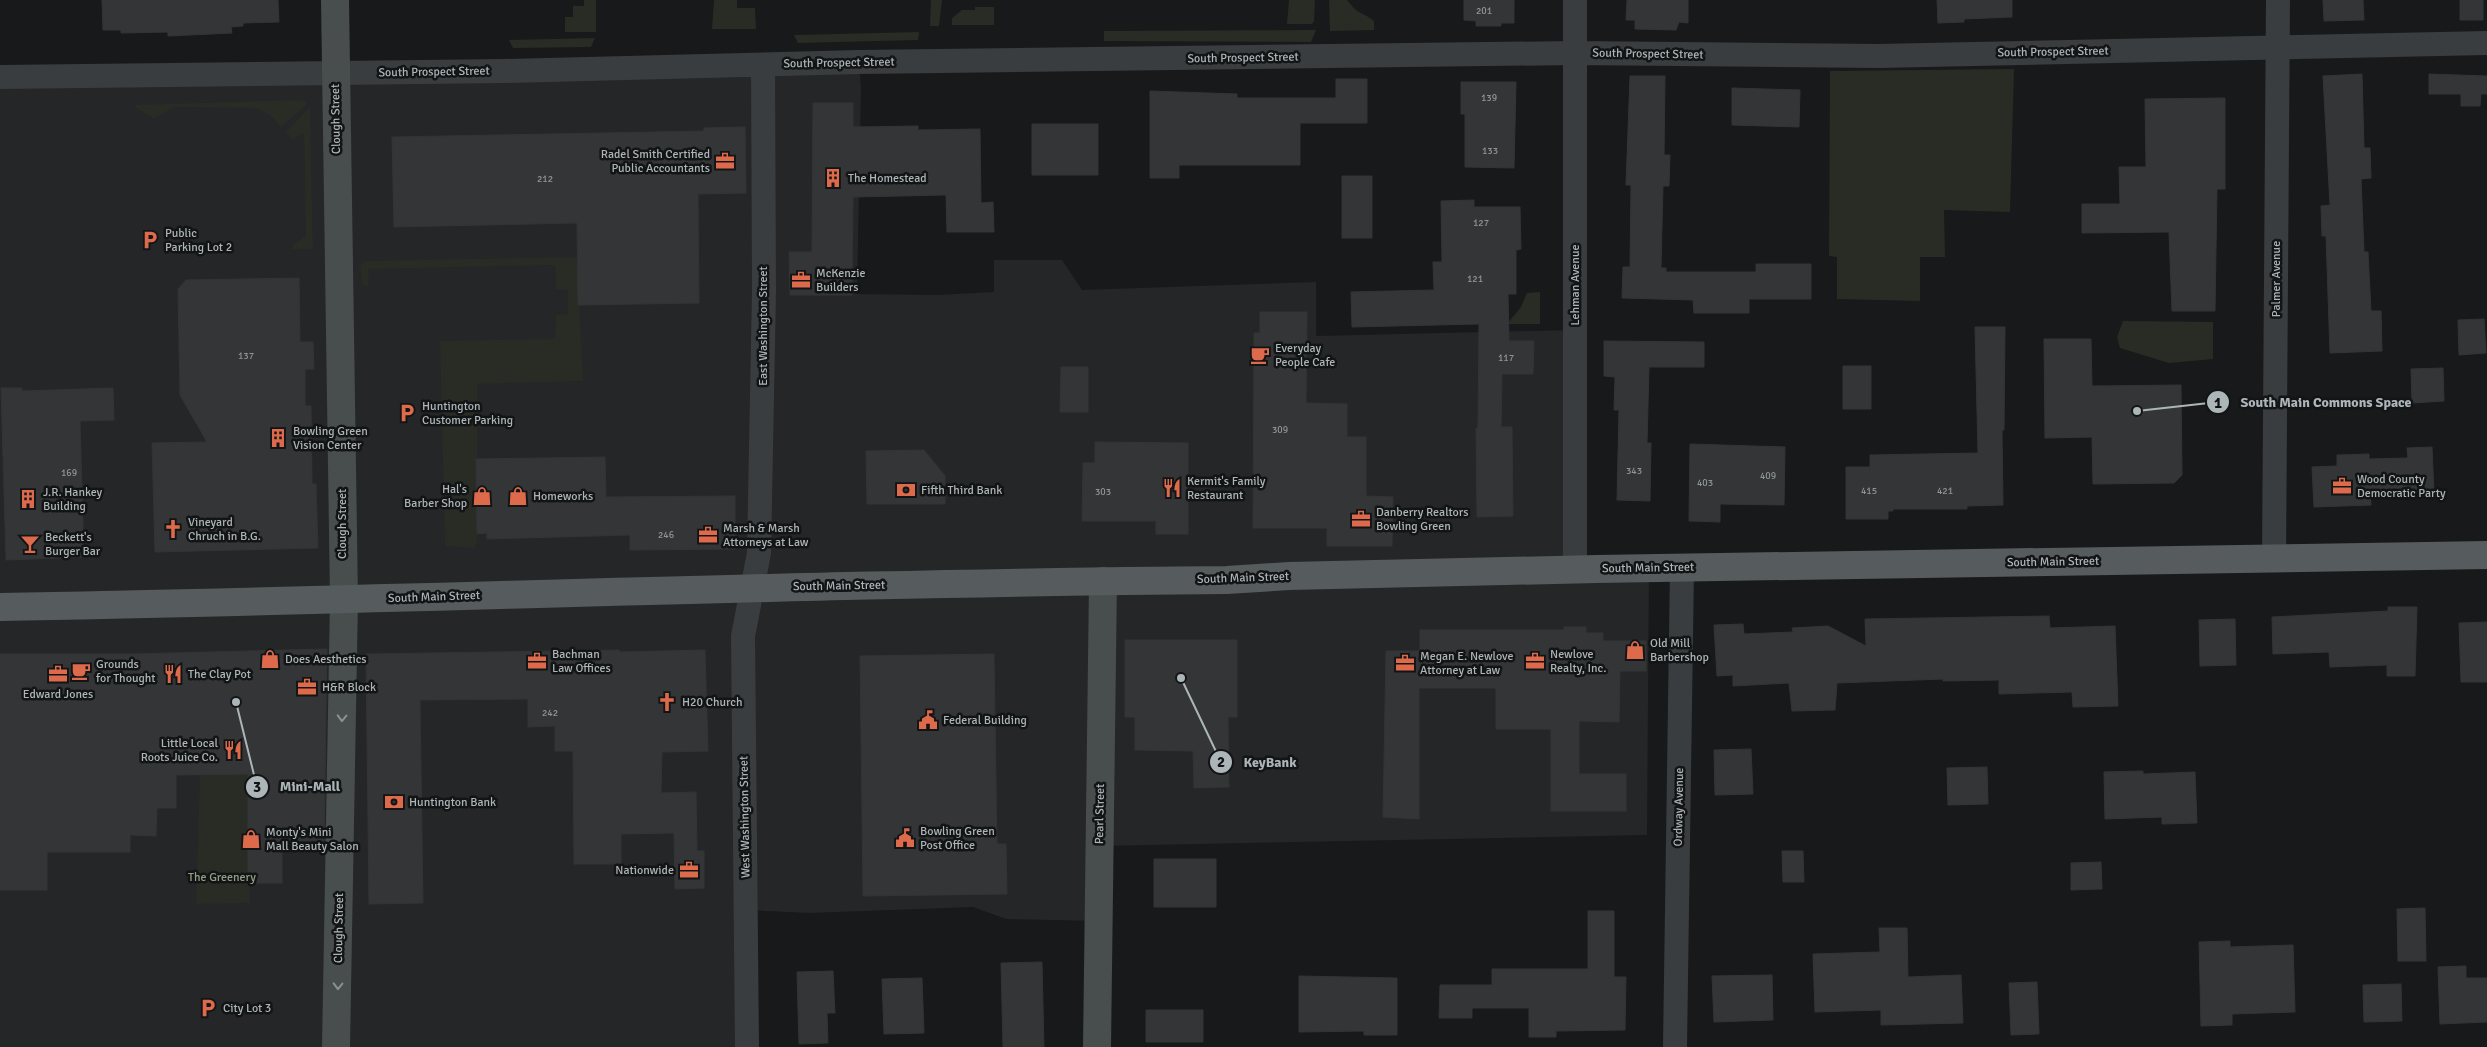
<svg xmlns="http://www.w3.org/2000/svg" width="2487" height="1047" font-family="Signika,sans-serif">
  <style>
    .built { fill: #242627 }
    .green { fill: #282c25 }
    .building { fill: #333536; stroke: #333436 }
    .lines { fill: none; stroke-linecap: round; stroke-linejoin: round }
    .street { stroke: #3a3d3f; stroke-width: 24 }
    .secondary { stroke: #484d4e; stroke-width: 28 }
    .primary { stroke: #565b5d; stroke-width: 28 }
    .oneway { stroke: #899193 }
    .labels { text-anchor: middle; dominant-baseline: central; stroke-width: 5; stroke-linejoin: round; paint-order: stroke }
    .number-label { font-size: 10px; fill: #8e9598 }
    .street-label { font-size: 12px; fill: #acb5b8; stroke: #131415 }
    .poi-label { font-size: 12px; fill: #acb5b8; stroke: #131415; text-anchor: start }
    .park-label { font-size: 12px; fill: #90a185; stroke: #131415 }
    .leader { fill: none; stroke: #acb5b8; stroke-width: 2 }
    .callout-dot { fill: #acb5b8; stroke: #131415; stroke-width: 2 }
    .mark-label { font-size: 15px; text-anchor: middle; font-weight: bold; fill: #111 }
    .callout-label { font-size: 14px; text-anchor: middle; font-weight: bold; fill: #acb5b8; stroke: #131415; stroke-width: 5; stroke-linejoin: round; paint-order: stroke }
  </style>
  <rect width="100%" height="100%" fill="#18191a"/>
  <path class="built" d="M859,62L861,88L857,294L937,295L994,292V260H1062L1082,290L1316,282V336L1574,330L1575,569L1649,568L1647,835L1100,846L1099,921L1006,919L973,907L809,913L746,910L747,1047H0V77Z"/>
  <path class="green" d="M584,0H596V32H565V17H573V6H584Z
    M714,0H737V8H755L756,29H712Z
    M931,0H942L939,26H930Z
    M1289,0H1315L1314,21L1312,24H1287Z
    M1329,0H1347C1359,16 1362,11 1374,21V30L1330,31Z
    M975,7H994V25H952V18L962,10H975Z
    M1316,30L1311,42L1104,41V31Z
    M919,32L918,40L798,43L794,35Z
    M595,38L591,47L513,48L509,40Z
    M2014,69L2010,212L1944,210L1945,257H1920V301L1837,299V257L1829,256L1830,71Z
    M298,100L304,101L307,104L281,127L270,115L256,108L174,107L154,119L135,107L136,105Z
    M310,108L313,249H292L293,245L306,236L304,133L292,140L286,132Z
    M577,257L583,381L477,384V541L475,548L445,546L440,341L555,339L556,315L568,314V290L556,289L555,265L369,269L368,286L362,285L360,265L365,261Z
    M1540,292V324H1507L1521,307L1527,293Z
    M2123,321L2213,322V359L2169,363L2120,348L2117,337Z
    M248,753L250,903L196,904L200,774Z"/>
  <path class="building" d="M102,0H278L279,22L243,23V26L231,27L232,33L168,36V32L121,33V30H103Z
    M1464,0H1514V23H1501V26H1476V21L1464,20Z
    M1627,0H1688V23L1679,22L1676,30L1635,29V20H1626Z
    M1937,0H2012V17L1964,19V22L1938,23Z
    M2323,0H2363L2364,20L2324,21Z
    M2460,0H2483V20H2460Z
    M2362,74L2364,148H2370L2371,178L2361,179L2364,252H2368L2371,311H2381L2382,351L2330,353L2326,236H2322L2321,206L2330,205L2323,76Z
    M2429,74L2487,76V94H2481L2480,106H2461V94H2429Z
    M1630,76H1665L1664,155H1670L1669,186H1663L1661,268H1666V272H1756V264H1811V299H1749V313H1694L1693,300L1622,298L1623,267H1630L1631,185H1626Z
    M1336,79H1367V123H1300V165H1179V178H1150V91L1237,94V98H1336Z
    M1461,82H1516L1514,168L1465,167V114H1461Z
    M1732,88L1800,90L1799,127L1732,125Z
    M2225,98V189H2217L2215,311H2172L2169,232L2082,233V204H2120L2119,167H2146L2145,99Z
    M813,103H853V127L918,126V130L980,129L981,203L993,202L994,232H947L946,195L853,197L852,295H790L789,252H812Z
    M1032,124H1098V175H1032Z
    M745,127L746,193L698,194L699,303L578,305L577,223L394,227L392,137L704,131V128Z
    M1342,176H1372V238H1342Z
    M1474,200V207H1520L1521,249L1516,250V294H1508L1509,341H1534L1533,374H1502L1501,427H1512L1513,516L1477,517L1476,428H1478L1479,324L1352,327L1351,292L1434,290L1433,262H1442L1441,201Z
    M299,278L300,342H313L314,369H305V406H311L312,484H316L318,548L155,552L152,443L207,442L180,395L178,289L186,280Z
    M1260,312H1307L1306,403L1347,404V437H1366V496L1393,497L1392,546H1327V528H1253L1254,333H1260Z
    M2484,319L2486,353L2459,355L2458,320Z
    M1975,327H2005L2004,430H2002L2003,505L1967,506V509H1893V511H1888V519H1846V467H1870V455L1978,453Z
    M2044,339H2091L2092,386L2181,385L2182,475L2174,483L2093,484L2092,437L2045,438Z
    M1604,341L1704,342V367H1649L1647,443H1651L1650,501L1617,500L1619,410H1614L1615,377L1604,376Z
    M1843,366H1871V409H1843Z
    M1061,367H1088V412H1060Z
    M2443,368L2444,401L2412,403L2411,369Z
    M1,388H22V391L113,388L114,420L80,421L84,557L6,560Z
    M1095,442L1188,443V534H1156V521H1082L1083,463H1095Z
    M1690,444L1785,447L1784,505L1720,504V522L1689,521Z
    M2432,447L2434,494L2409,496V488L2370,490L2371,505L2314,507L2312,467L2337,466V455L2369,454V459L2408,458L2407,448Z
    M924,450L945,476V504H867L866,451Z
    M605,457L606,497L735,496V549L630,550V535L487,539V533L477,534L476,459Z
    M2388,607H2417L2415,676H2387V665L2330,667L2329,652L2273,654L2272,617L2388,611Z
    M2049,616L2050,628L2115,626L2118,706L2073,707L2072,692L1999,694V680L1943,681V679L1837,683L1835,710L1792,711L1789,683L1733,686V675L1717,676L1714,625L1743,624L1744,634L1793,632L1792,628L1828,626L1866,646L1865,619Z
    M2235,619L2236,665L2200,666L2199,620Z
    M2487,622V682H2461L2459,623Z
    M1564,627H1586V633H1603V641H1646V671H1620L1619,722L1579,721V774H1626V811H1551V729H1496V688H1419V819L1383,817L1386,651H1420V630H1564Z
    M1125,640H1237V717H1228L1229,787L1194,788L1193,751L1135,750V717H1125Z
    M327,649L324,841L282,840V883H248V774L176,775V808H157L156,836L130,835V852H47V890H0V654H132Z
    M619,650V652L705,650L708,751L662,752L661,793L696,792L697,851H704V888L675,889L674,833L621,834V864H574L573,751H555V726L528,727V699L420,700L423,903L369,904L366,654Z
    M994,654L997,844H1006L1007,894L863,896L860,656Z
    M1751,749L1753,794L1715,795L1714,750Z
    M1987,767L1988,804L1948,805L1947,768Z
    M2143,771V774L2195,772L2197,823L2162,824V817L2105,819L2104,772Z
    M1782,851H1803L1804,882H1783Z
    M1154,859H1216V907H1154Z
    M2101,862L2102,889L2071,890V863Z
    M2425,908L2426,961H2398L2397,909Z
    M1588,911H1614V977H1626L1625,1030L1556,1031V1037H1529V1008H1472V1018H1439L1440,985H1492V969H1588Z
    M1879,928H1907L1908,977L1961,975L1963,1023L1881,1025V1010L1815,1012L1813,954L1880,952Z
    M2230,941V947L2293,945L2295,1012L2232,1014V1025L2201,1026L2199,942Z
    M1042,962L1044,1047H1003L1001,963Z
    M2466,966V978H2487V1022L2440,1024L2438,967Z
    M833,971L835,1013H827L828,1043L799,1044L797,972Z
    M1772,975L1773,1020L1714,1022L1712,976Z
    M1299,976L1397,978V1035H1364V1031L1299,1032Z
    M922,978L924,1033L884,1034L882,979Z
    M2037,982L2039,1034L2011,1035L2009,983Z
    M2401,984L2402,1021L2364,1022L2363,985Z
    M1146,1010H1203V1042H1146Z"/>
  <g class="lines">
    <path class="street" d="M0,77L504,71L859,62L1575,53L1878,56L2487,43
      M2274,558L2278,0
      M1575,570V0
      M747,1047L743,636L759,553L764,291L763,65
      M1675,1047L1682,568"/>
    <path class="secondary" d="M335,0L344,599L336,1047
      M1097,1047L1103,581"/>
    <path class="primary" d="M0,607C409,600 818,583 1227,580L1289,576L1597,569L2487,555"/>
  </g>
  <defs><path id="oneway-chevron" d="M-2-3.5L2.5 0L-2 3.5" fill="none" stroke-width="1.6" stroke-linecap="round" stroke-linejoin="round" transform="scale(1.25)"/></defs>
  <g class="oneway">
    <use href="#oneway-chevron" transform="translate(342 718) rotate(91)"/>
    <use href="#oneway-chevron" transform="translate(338 986) rotate(91)"/>
  </g>
  <defs>
    <g id="office-bare" transform="scale(1.5)"><path d="M-6-3h4V-5.5h4V-3h4V5H-6ZM-1-4.5V-3h2v-1.5ZM-6 0V1H6V0Z" fill="#de6a4c" stroke="#131415" stroke-width="2.5" paint-order="stroke"/></g>
    <g id="building-bare" transform="scale(1.5)"><path d="M-4-6H4V6H1V3H-1V6H-4ZM-2.5-4.3h1.7v1.8h-1.7ZM.8-4.3h1.7v1.8H.8ZM-2.5-1h1.7V.8h-1.7ZM.8-1h1.7V.8H.8Z" fill="#de6a4c" stroke="#131415" stroke-width="2.5" paint-order="stroke"/></g>
    <g id="parking-bare" transform="scale(1.5)"><path d="M-3.5-5.5H1a3.5 3.5 0 0 1 0 7H-1V5.5H-3.5ZM-1-3.4V-.6H.8a1.4 1.4 0 0 0 0-2.8Z" fill="#de6a4c" stroke="#131415" stroke-width="2.5" paint-order="stroke"/></g>
    <g id="cafe-bare" transform="scale(1.5)"><path d="M-5.5-4.5H6V0H3Q3 3.5 0 3.5H-2.5Q-5.5 3.5-5.5 0ZM3-3.2v2h1.7v-2ZM-6 4.5H4V6H-6Z" fill="#de6a4c" stroke="#131415" stroke-width="2.5" paint-order="stroke"/></g>
    <g id="restaurant-bare" transform="scale(1.5)"><path d="M-5-6h1v4h1v-4h1v4h1v-4h1v5L-1.5 .5V6h-2V.5L-5-1ZM5-6V6H3V1.5H1.5Q1.5-4 5-6Z" fill="#de6a4c" stroke="#131415" stroke-width="2.5" paint-order="stroke"/></g>
    <g id="bank-bare" transform="scale(1.5)"><path d="M-6-4H6V4H-6ZM0-2.3a2.3 2.3 0 1 0 0 4.6a2.3 2.3 0 1 0 0-4.6Z" fill="#de6a4c" stroke="#131415" stroke-width="2.5" paint-order="stroke"/></g>
    <g id="shop-bare" transform="scale(1.5)"><path d="M-5-2.5h2.3a2.7 3.5 0 0 1 5.4 0H5L5.5 6h-11ZM-1.5-2.5h3a1.5 2.3 0 0 0-3 0Z" fill="#de6a4c" stroke="#131415" stroke-width="2.5" paint-order="stroke"/></g>
    <g id="church-bare" transform="scale(1.5)"><path d="M-1.2-6h2.4v3.5h3.3v2.4h-3.3V6h-2.4V-.1h-3.3v-2.4h3.3Z" fill="#de6a4c" stroke="#131415" stroke-width="2.5" paint-order="stroke"/></g>
    <g id="bar-bare" transform="scale(1.5)"><path d="M-6-5H6L.8 .8V4.5H3.5V6h-7V4.5H-.8V.8Z" fill="#de6a4c" stroke="#131415" stroke-width="2.5" paint-order="stroke"/></g>
    <g id="civic-bare" transform="scale(1.5)"><path d="M-.6-6.5H3V-4.5H.6V-3L4-1V1h2V6H-6V1h2V-1L-.6-3ZM-1.2 2.5V6h2.4V2.5Z" fill="#de6a4c" stroke="#131415" stroke-width="2.5" paint-order="stroke"/></g>
  </defs>
  <g fill-rule="evenodd">
    <use href="#office-bare" x="725" y="161"/>
    <use href="#building-bare" x="833" y="178"/>
    <use href="#parking-bare" x="150" y="240"/>
    <use href="#office-bare" x="801" y="280"/>
    <use href="#cafe-bare" x="1260" y="355"/>
    <use href="#parking-bare" x="407" y="413"/>
    <use href="#building-bare" x="278" y="438"/>
    <use href="#office-bare" x="2342" y="486"/>
    <use href="#restaurant-bare" x="1172" y="488"/>
    <use href="#bank-bare" x="906" y="490"/>
    <use href="#shop-bare" x="482" y="496"/>
    <use href="#shop-bare" x="518" y="496"/>
    <use href="#building-bare" x="28" y="499"/>
    <use href="#office-bare" x="1361" y="519"/>
    <use href="#church-bare" x="173" y="529"/>
    <use href="#office-bare" x="708" y="535"/>
    <use href="#bar-bare" x="30" y="544"/>
    <use href="#shop-bare" x="1635" y="650"/>
    <use href="#shop-bare" x="270" y="659"/>
    <use href="#office-bare" x="537" y="661"/>
    <use href="#office-bare" x="1535" y="661"/>
    <use href="#office-bare" x="1405" y="663"/>
    <use href="#cafe-bare" x="81" y="671"/>
    <use href="#office-bare" x="58" y="674"/>
    <use href="#restaurant-bare" x="173" y="674"/>
    <use href="#office-bare" x="307" y="687"/>
    <use href="#church-bare" x="667" y="702"/>
    <use href="#civic-bare" x="928" y="720"/>
    <use href="#restaurant-bare" x="233" y="750"/>
    <use href="#bank-bare" x="394" y="802"/>
    <use href="#civic-bare" x="905" y="838"/>
    <use href="#shop-bare" x="251" y="839"/>
    <use href="#office-bare" x="689" y="870"/>
    <use href="#parking-bare" x="208" y="1008"/>
  </g>
  <g class="labels">
    <g class="number-label">
      <text x="1484" y="11">201</text>
      <text x="1489" y="98">139</text>
      <text x="1490" y="151">133</text>
      <text x="545" y="179">212</text>
      <text x="1481" y="223">127</text>
      <text x="1475" y="279">121</text>
      <text x="246" y="356">137</text>
      <text x="1506" y="358">117</text>
      <text x="1280" y="430">309</text>
      <text x="1634" y="471">343</text>
      <text x="69" y="473">169</text>
      <text x="1768" y="476">409</text>
      <text x="1705" y="483">403</text>
      <text x="1869" y="491">415</text>
      <text x="1945" y="491">421</text>
      <text x="1103" y="492">303</text>
      <text x="666" y="535">246</text>
      <text x="550" y="713">242</text>
    </g>
    <g class="street-label">
      <text transform="translate(2053 52) rotate(-1)">South Prospect Street</text>
      <text transform="translate(1648 54) rotate(1)">South Prospect Street</text>
      <text transform="translate(1243 58) rotate(-1)">South Prospect Street</text>
      <text transform="translate(839 63) rotate(-1)">South Prospect Street</text>
      <text transform="translate(434 72) rotate(-1)">South Prospect Street</text>
      <text transform="translate(336 119) rotate(-91)">Clough Street</text>
      <text transform="translate(2276 279) rotate(-90)">Palmer Avenue</text>
      <text transform="translate(1575 285) rotate(-90)">Lehman Avenue</text>
      <text transform="translate(763 326) rotate(-90)">East Washington Street</text>
      <text transform="translate(342 524) rotate(-90)">Clough Street</text>
      <text transform="translate(2053 562) rotate(-1)">South Main Street</text>
      <text transform="translate(1648 568) rotate(-1)">South Main Street</text>
      <text transform="translate(1243 578) rotate(-2)">South Main Street</text>
      <text transform="translate(839 586) rotate(-1)">South Main Street</text>
      <text transform="translate(434 597) rotate(-2)">South Main Street</text>
      <text transform="translate(1679 807) rotate(-89)">Ordway Avenue</text>
      <text transform="translate(1100 814) rotate(-89)">Pearl Street</text>
      <text transform="translate(745 817) rotate(-91)">West Washington Street</text>
      <text transform="translate(339 928) rotate(-89)">Clough Street</text>
    </g>
    <g class="poi-label">
      <text x="710" y="154" text-anchor="end">Radel Smith Certified<tspan x="710" dy="14">Public Accountants</tspan></text>
      <text x="848" y="178">The Homestead</text>
      <text x="165" y="233">Public<tspan x="165" dy="14">Parking Lot 2</tspan></text>
      <text x="816" y="273">McKenzie<tspan x="816" dy="14">Builders</tspan></text>
      <text x="1275" y="348">Everyday<tspan x="1275" dy="14">People Cafe</tspan></text>
      <text x="422" y="406">Huntington<tspan x="422" dy="14">Customer Parking</tspan></text>
      <text x="293" y="431">Bowling Green<tspan x="293" dy="14">Vision Center</tspan></text>
      <text x="2357" y="479">Wood County<tspan x="2357" dy="14">Democratic Party</tspan></text>
      <text x="1187" y="481">Kermit's Family<tspan x="1187" dy="14">Restaurant</tspan></text>
      <text x="467" y="489" text-anchor="end">Hal's<tspan x="467" dy="14">Barber Shop</tspan></text>
      <text x="921" y="490">Fifth Third Bank</text>
      <text x="43" y="492">J.R. Hankey<tspan x="43" dy="14">Building</tspan></text>
      <text x="533" y="496">Homeworks</text>
      <text x="1376" y="512">Danberry Realtors<tspan x="1376" dy="14">Bowling Green</tspan></text>
      <text x="188" y="522">Vineyard<tspan x="188" dy="14">Chruch in B.G.</tspan></text>
      <text x="723" y="528">Marsh &amp; Marsh<tspan x="723" dy="14">Attorneys at Law</tspan></text>
      <text x="45" y="537">Beckett's<tspan x="45" dy="14">Burger Bar</tspan></text>
      <text x="1650" y="643">Old Mill<tspan x="1650" dy="14">Barbershop</tspan></text>
      <text x="552" y="654">Bachman<tspan x="552" dy="14">Law Offices</tspan></text>
      <text x="1550" y="654">Newlove<tspan x="1550" dy="14">Realty, Inc.</tspan></text>
      <text x="1420" y="656">Megan E. Newlove<tspan x="1420" dy="14">Attorney at Law</tspan></text>
      <text x="285" y="659">Does Aesthetics</text>
      <text x="96" y="664">Grounds<tspan x="96" dy="14">for Thought</tspan></text>
      <text x="188" y="674">The Clay Pot</text>
      <text x="322" y="687">H&amp;R Block</text>
      <text x="58" y="694" text-anchor="middle">Edward Jones</text>
      <text x="682" y="702">H20 Church</text>
      <text x="943" y="720">Federal Building</text>
      <text x="218" y="743" text-anchor="end">Little Local<tspan x="218" dy="14">Roots Juice Co.</tspan></text>
      <text x="409" y="802">Huntington Bank</text>
      <text x="920" y="831">Bowling Green<tspan x="920" dy="14">Post Office</tspan></text>
      <text x="266" y="832">Monty's Mini<tspan x="266" dy="14">Mall Beauty Salon</tspan></text>
      <text x="674" y="870" text-anchor="end">Nationwide</text>
      <text x="223" y="1008">City Lot 3</text>
    </g>
    <g class="park-label">
      <text x="222" y="877">The Greenery</text>
    </g>
  </g>
  <path class="leader" d="M2137 411L2218 402M1181 678L1221 762M236 702L257 787"/>
  <g class="callout-dot">
    <circle cx="2137" cy="411" r="5"/>
    <circle cx="1181" cy="678" r="5"/>
    <circle cx="236" cy="702" r="5"/>
    <circle cx="2218" cy="402" r="12"/>
    <circle cx="1221" cy="762" r="12"/>
    <circle cx="257" cy="787" r="12"/>
  </g>
  <g class="mark-label">
    <text x="2218" y="408">1</text>
    <text x="1221" y="767">2</text>
    <text x="257" y="792">3</text>
  </g>
  <g class="callout-label">
    <text x="2326" y="407">South Main Commons Space</text>
    <text x="1270" y="767">KeyBank</text>
    <text x="310" y="791">Mini-Mall</text>
  </g>
</svg>
